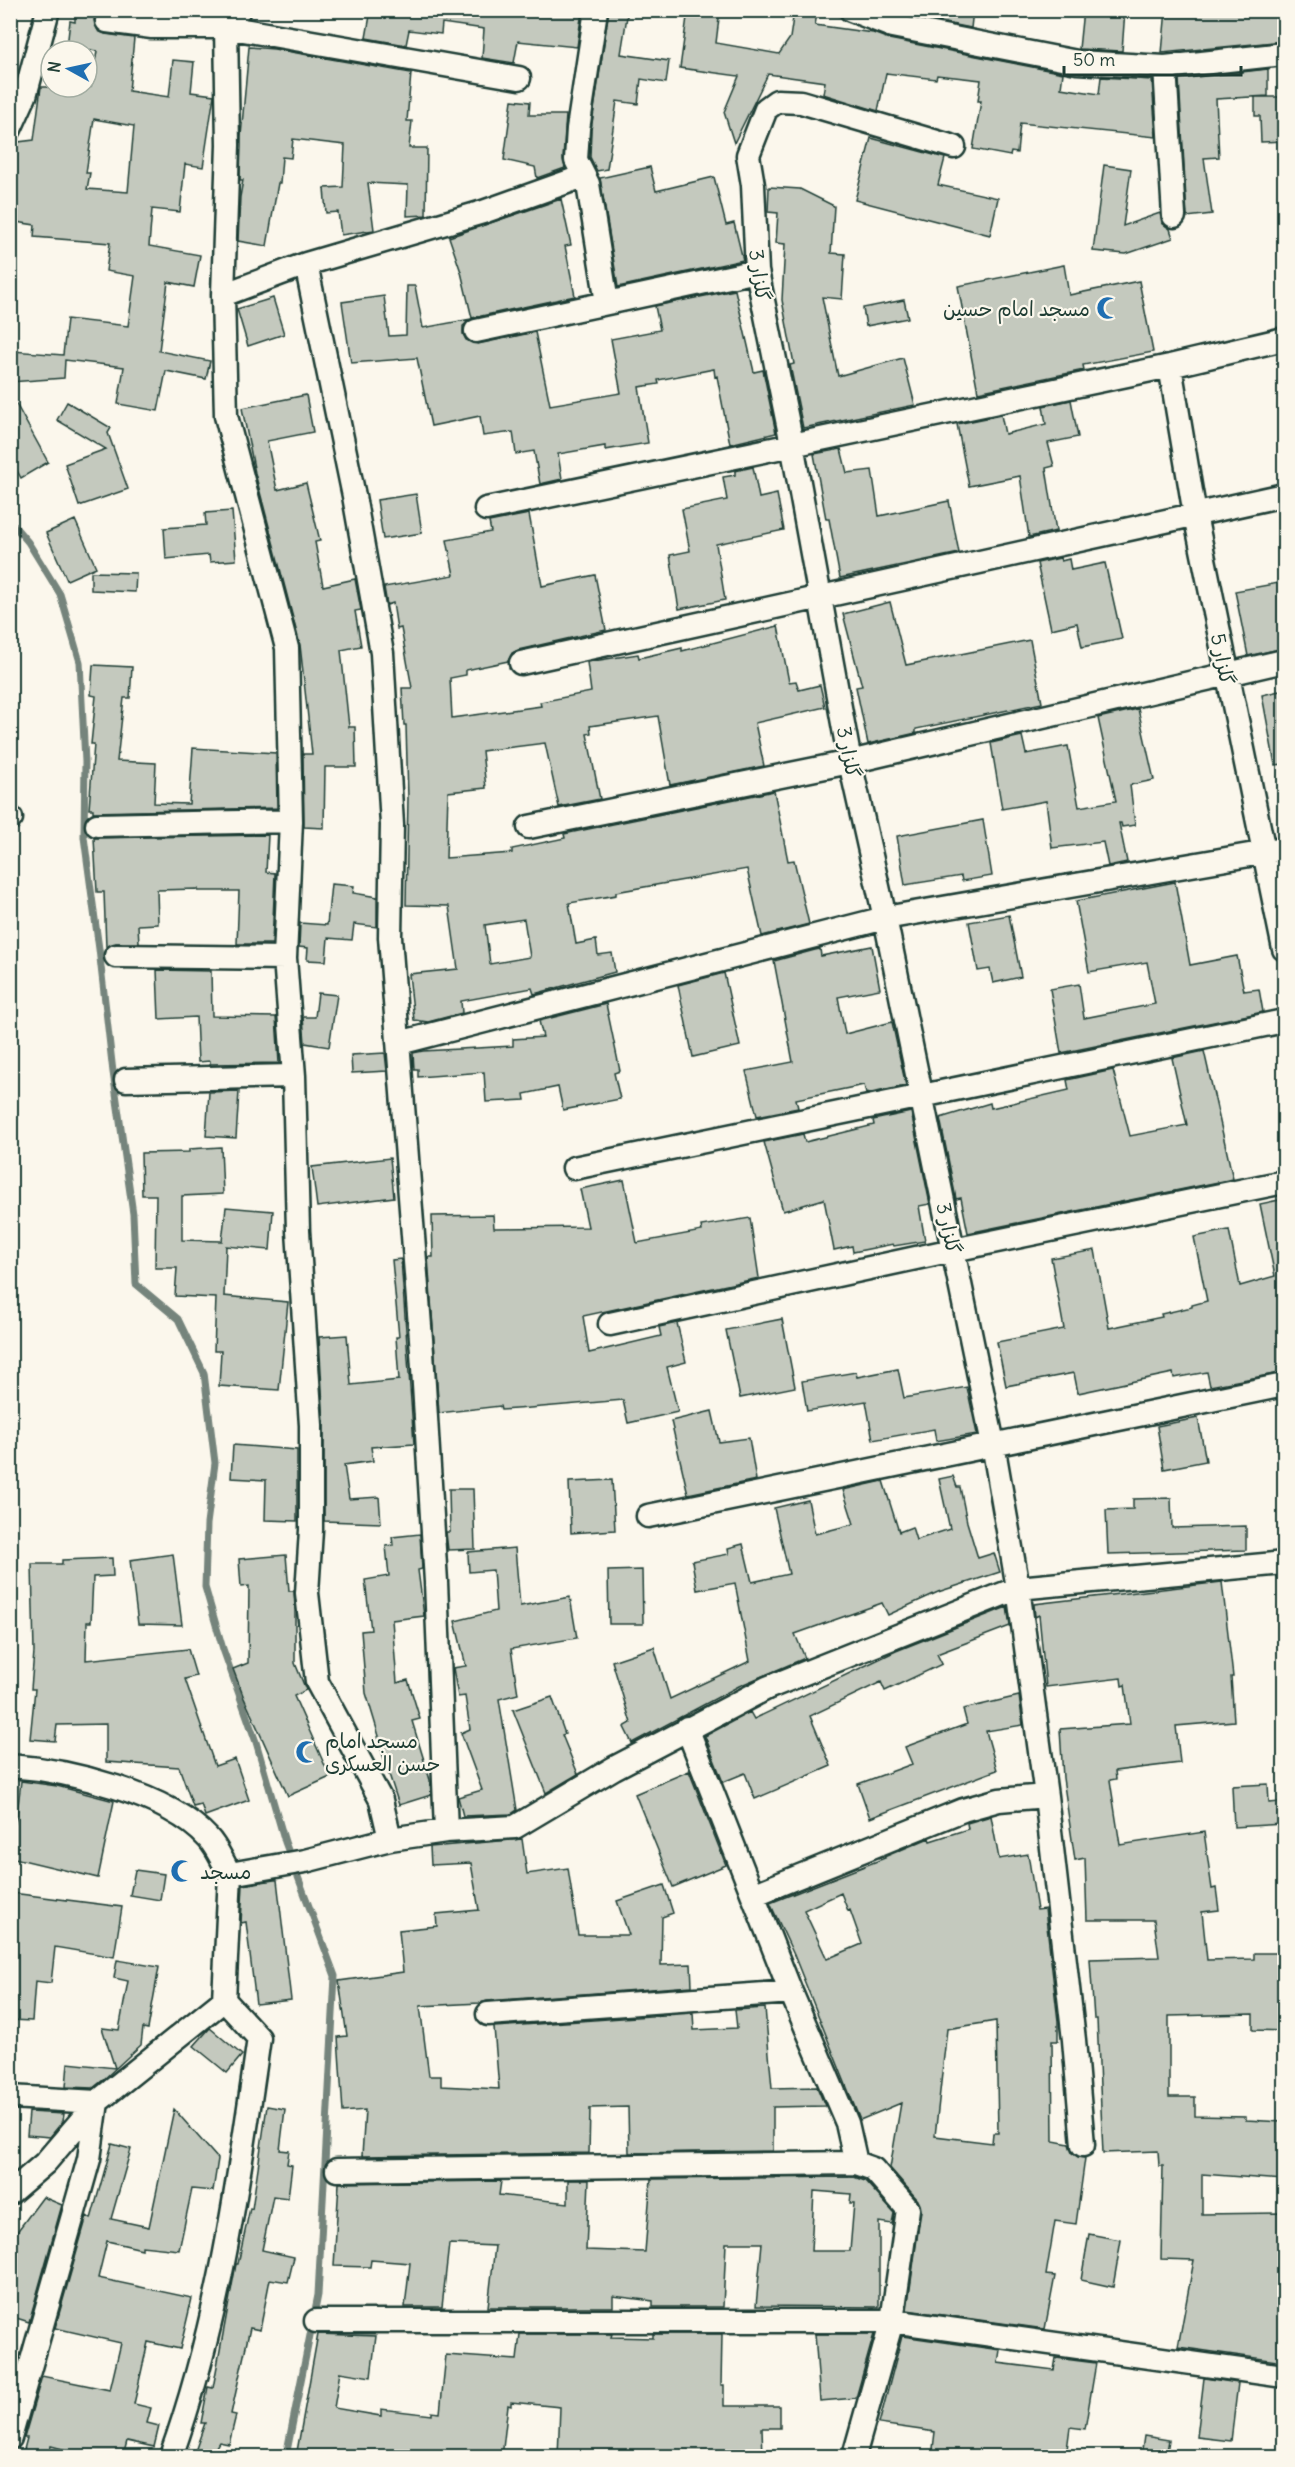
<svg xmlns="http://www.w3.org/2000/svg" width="1295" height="2467" font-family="Delius,'Playpen Sans Arabic',sans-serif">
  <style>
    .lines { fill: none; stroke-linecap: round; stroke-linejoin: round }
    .stream { stroke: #74847b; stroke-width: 7 }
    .building { fill: #c4c9be; stroke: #1f3d34; stroke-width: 1.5; fill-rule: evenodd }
    .minor-casing { stroke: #1f3d34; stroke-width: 27 }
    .minor { stroke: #fbf7ec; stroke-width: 22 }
    .labels { text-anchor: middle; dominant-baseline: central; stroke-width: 4.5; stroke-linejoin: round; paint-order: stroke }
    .street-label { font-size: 20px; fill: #1f3d34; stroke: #fbf7ec }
    .poi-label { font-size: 20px; fill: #1f3d34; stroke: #fbf7ec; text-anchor: start }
  </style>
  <rect width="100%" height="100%" fill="#fbf7ec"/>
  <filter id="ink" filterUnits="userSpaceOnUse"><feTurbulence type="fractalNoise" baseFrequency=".0167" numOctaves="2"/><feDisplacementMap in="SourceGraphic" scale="12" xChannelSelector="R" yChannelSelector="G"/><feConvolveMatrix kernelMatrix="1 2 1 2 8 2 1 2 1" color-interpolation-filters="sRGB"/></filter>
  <g filter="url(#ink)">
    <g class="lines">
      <path class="stream" d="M10,521L28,542L60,594L80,662L85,762L84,837L99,949L113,1072L133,1214L136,1284L178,1319L204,1373L215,1463L207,1524L205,1587L223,1649L256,1742L285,1842L335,1976L318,2295L286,2456"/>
    </g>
    <path class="building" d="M75,10H99L94,20L98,31L105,34L134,38L129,91L169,97L173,60L194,62L191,92L214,95L203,167L185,164L180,212L152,209L149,246L200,255L194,287L168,282L159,351L210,361L206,379L166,371L158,411L118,404L124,367L65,360L64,378L10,382V355L14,354L13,351L63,355L67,319L128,326L135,276L106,271L110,243L34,237L35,225L10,221V143L34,140L41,87H91L97,51L67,47L70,21L75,22ZM94,119L134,126L128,192L87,189L90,173H86Z
      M371,10H582L577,47L518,41L514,63L482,58L484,29L442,23L441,34L409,30L406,45L366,38Z
      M609,10H628L621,54L669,61L666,83L641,79L638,104L617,101L607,169L597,171L590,157L591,130Z
      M688,10H720L716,43L779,54L790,38L794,11L817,14L815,25L873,33L889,39L1063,73L1061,88L1099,94L1101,77L1152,80L1156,137L1020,123L1017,153L1011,152L1010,156L973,149L981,101H978L981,80L937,75L936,79L886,73L878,111L823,94L825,82L768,74L734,143L724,112L739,76L680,68Z
      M900,10H973L971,28L900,14Z
      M1083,10H1125L1122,51L1079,49Z
      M1166,10H1284V41L1162,53Z
      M249,47L274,49L411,73L407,121H412L409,148H427L426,215L407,216L408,185L368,183L374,230L341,235L338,212L326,213L324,188L343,187L345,145L293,139L291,158L282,157L280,183H278L267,246L238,241L240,197L243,180H240L241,136Z
      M1268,69V96L1216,99L1219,157L1204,158L1212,214L1187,217L1179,79Z
      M1255,97H1284V141L1261,142L1260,116H1255Z
      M512,100L530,102L529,115H566L563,159L565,168L537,178L535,167L504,160Z
      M871,138L945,158L938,185L998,198L990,235L855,200Z
      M1104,165L1131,169L1123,226L1160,213L1162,223L1170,229L1173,238L1126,254L1093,251Z
      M650,167L656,191L714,177L726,225L734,223L743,260L618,287L600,178Z
      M769,187L800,189L834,206L831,253L845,254L842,299L822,297L838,376L903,358L915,405L803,428L790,365L794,364L782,300L785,244L776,243L778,213L768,212Z
      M561,199L571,245L565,246L575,296L472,318L461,272L449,237Z
      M1064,265L1069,295L1139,281L1153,352L1083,365L1084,370L978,392L958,286Z
      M407,286H415L423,328L471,319L463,326V334L466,340L478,344L535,332L550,405L621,393L611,339L660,330L655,306L735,290L754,372L763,370L776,433L730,444L717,376L715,377L714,369L658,380L659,384L639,387L648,443L605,450V446L558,454L562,479L540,484L534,451L516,454L513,432L483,436L480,416L431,426L417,358L351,363L342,302L384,296L389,336L406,335Z
      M273,298L284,334L248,346L237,309Z
      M904,300L908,318L866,326L863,308Z
      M10,393L48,462L21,478L10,458Z
      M306,395L313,432L267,441L277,490L306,483L320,541L315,542L323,586L355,579L361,610L355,611L361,646L341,650L349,727H355L356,767H325L324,828L304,827L303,754H312L300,645L255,473L242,408Z
      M1071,400L1078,437L1048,443L1054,466L1046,468L1056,531L1029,537L1020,476L969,486L957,424L1001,415L1005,434L1046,424L1043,406Z
      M67,402L111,428L108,433L128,489L79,506L65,464L106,449L57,420Z
      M841,449L847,473L872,470L879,516L949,501L959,553L840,578L829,519H826L814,454Z
      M753,467L759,498L777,494L784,530L716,544L725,600L679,609L670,555L690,551L682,509L727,500L723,477L735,475V471Z
      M416,494L422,533L383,539L377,500Z
      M232,511L236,560L210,562L209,555L166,559L164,528L206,525L205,513Z
      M529,514L542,586L595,575L606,630L518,650L512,653L508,661L466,670V675L450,678L452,718L541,706L540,702L591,692L587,662L638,654L639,658L682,648V651L778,626L789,682L796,681L799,690L820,685L825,707L755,723L764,766L670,785L658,716L590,726L591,733L587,734L600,799L559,807L545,743L482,751L486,788L448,792L446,858L512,853V849L565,838L564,834L774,791L788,861L794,860L809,924L762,936L747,869L616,892V895L569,903L576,944L596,940L598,955L612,953L615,972L534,994L532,988L461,1001L462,1013L428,1022L414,1020L409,974L458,969L449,906L406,905L408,798L406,725H404L402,688H412L401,628L397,629L393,603L387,605L384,587L454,575L447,540L491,532L489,522ZM524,919L530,957L490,964L485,925Z
      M75,520L96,567L67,580L46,533Z
      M1060,558L1061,561L1069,559L1071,570L1105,563L1122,639L1082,647L1077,623L1051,629L1037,563Z
      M91,572L136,573L135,592L91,590Z
      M1284,582V648L1248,656L1235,591Z
      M890,602L906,665L1030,640L1042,703L916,729V733L868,744L856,687L862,686L843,614Z
      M93,665L132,667L130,698H124L117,761L156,763L154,803L189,804L193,748L276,753L277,808L93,812V809H89L94,744H91L96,696L91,695Z
      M1284,690V764L1275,765L1262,695Z
      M1138,709L1154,780L1130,785L1135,825L1122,827L1121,823H1119L1127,862L1108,866L1103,842L1052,848L1046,801L1002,809L991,743L1022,736L1026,754L1068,746L1079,807L1116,801L1098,718Z
      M983,820L992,876L962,881L961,876L905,885L897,836Z
      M268,835L266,872L275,873L272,944H237L239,891H198V889L157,890L158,924L138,925L139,943H116L106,947L104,892H97L94,838Z
      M1175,882L1190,965L1237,956L1244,991L1259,989L1263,1012L1061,1053L1050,989L1079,984L1084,1018L1155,1004L1147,962L1089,972L1076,901Z
      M331,884L354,886L353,893L377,897V927L354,924L352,940L328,938L326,961L307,960L308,948L299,947L300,923L327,925Z
      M1009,915L1021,977L993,983L990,969L978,971L969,922Z
      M872,946L880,989L838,997L845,1034L892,1022L906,1086L866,1094L864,1085L796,1099L798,1108L757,1116L746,1071L793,1062L774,961L815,950L820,949L821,956Z
      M157,970L211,971L212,1016L276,1017L279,1063L210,1064V1061L198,1062L196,1017L159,1019Z
      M724,973L740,1046L693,1057L678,985Z
      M318,993L337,995L329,1047L305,1043L303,1017H315Z
      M606,1004L620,1071L614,1073L620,1099L563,1110L558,1087L524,1094L525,1100L486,1102L484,1072L418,1077V1069H414L413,1053L423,1051L513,1046V1039L543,1037L539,1021Z
      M1204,1051L1233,1179L968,1233L961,1198L956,1199L940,1118L990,1103L991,1108L1069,1090L1067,1080L1113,1070L1130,1136L1187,1125L1172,1058Z
      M385,1053L387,1071L352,1073L351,1055Z
      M239,1091L236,1138L206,1136L209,1092Z
      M911,1112L930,1204L919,1206L925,1241L894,1246L893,1244L853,1252L852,1246L834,1250L824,1199L783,1211L764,1142L803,1134L805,1142L874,1125L873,1120Z
      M221,1147L223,1194L182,1196V1240L222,1241L226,1207L273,1211L270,1250L226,1246L224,1296L288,1302L279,1390L219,1386L221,1351H214L216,1298L175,1296L177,1268H155L156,1195H142L141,1153L189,1152V1149Z
      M390,1158L394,1197L317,1207L312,1167Z
      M624,1180L637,1243L702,1231L701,1226L750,1218L759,1278L583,1316L589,1353L661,1336L659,1327L677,1323L686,1362L667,1367L678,1412L628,1423L623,1400L530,1408L501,1410L500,1406L439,1413L428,1257H433L432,1216L493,1215L494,1228L588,1227L580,1189Z
      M1284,1199V1372L1210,1386L1207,1372L1174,1378L1173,1373L1078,1393L1074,1373L1006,1386L997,1342L1064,1329L1051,1258L1095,1250L1109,1328L1162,1317L1161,1314L1192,1307V1305L1207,1301L1194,1237L1229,1230L1240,1286L1275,1276L1260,1204Z
      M401,1259L414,1444L371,1447L373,1461L344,1465L349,1499L379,1497L381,1523L324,1521V1424L319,1337L347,1335L351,1385L399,1380L396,1337H399L392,1260Z
      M782,1319L795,1387L740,1398L726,1330Z
      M898,1369L904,1398L967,1387L977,1434L936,1441L934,1429L873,1440L866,1401L807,1411L802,1381L856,1372L857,1377Z
      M712,1411L719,1442L749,1438L756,1480L688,1494L671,1421Z
      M1198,1418L1206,1461L1164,1469L1157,1426Z
      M233,1445L297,1450V1521L265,1520L266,1480L231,1478Z
      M953,1476L957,1487H960L967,1522L978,1558L994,1553L1000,1572L938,1592L888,1615L882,1603L795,1634L805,1658L739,1686L632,1743L624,1727L631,1723L612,1661L654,1647L670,1699L750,1661L735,1583L697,1590L692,1561L729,1554L728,1548L743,1544L752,1582L789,1574L774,1508L808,1500L815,1534L854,1524L843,1490L883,1481L899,1532L912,1527L916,1540L950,1529L939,1479Z
      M612,1480L615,1530L571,1533L569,1482Z
      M449,1489H473L475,1549L448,1550L446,1532H450Z
      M1171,1498L1172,1528L1246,1526V1550L1108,1554L1106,1510L1133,1509V1499Z
      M420,1534L422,1569L418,1570L424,1616L392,1620L397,1683L408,1680L420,1719L412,1721L430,1780L431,1795L399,1805L377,1737L379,1736L366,1693L361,1631L371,1630L365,1580L389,1576L386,1546L393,1545L392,1537Z
      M515,1548L520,1606L570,1597L577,1638L511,1649L518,1694L499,1699L517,1810L511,1814L463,1816L458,1797L482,1790L461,1733L470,1729L465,1696L458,1697L453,1668L466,1666L455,1621L496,1611L493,1570L469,1572L468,1552Z
      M173,1554L182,1625L138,1624L130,1560Z
      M286,1555L289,1591H294L295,1608V1663L306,1690L294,1696L330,1777L288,1796L244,1698L233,1669L248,1663L249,1586L241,1587L239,1559Z
      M112,1558L113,1576L93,1577L91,1622H87L86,1660L188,1649L196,1676L185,1679L215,1766L235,1759L249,1800L205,1816L201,1804L193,1806L179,1767L106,1762V1724L57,1725L55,1741L30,1739L35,1689H31L34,1652L32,1564H62V1560Z
      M642,1570L643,1624H609L608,1571Z
      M1222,1582L1233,1677H1231L1234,1721L1176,1726L1180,1763L1115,1771L1116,1779L1110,1780L1120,1845L1204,1832L1212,1889L1216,1888L1219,1910L1202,1912L1207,1960L1254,1959V1953H1284V2031L1253,2030V2014L1169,2016V2097H1195V2116L1246,2117V2120L1284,2122V2180L1202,2174V2214L1284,2213V2362L1178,2347L1194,2260L1161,2259L1163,2166H1159L1158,2151L1103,2153L1097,2019H1094L1090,1959L1159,1957L1154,1920H1087L1085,1858L1075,1860L1063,1778L1060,1729L1130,1724L1125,1685L1122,1686L1121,1678L1046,1687L1039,1615L1035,1617L1034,1604Z
      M1007,1607L1010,1626L937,1654L942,1664L885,1691L881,1682L810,1716L831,1766L755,1799L745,1773L723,1782L705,1736L750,1712L754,1719L896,1651Z
      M1019,1696L1023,1725L986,1731L997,1770L870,1818L858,1784L912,1764L905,1747L967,1724L963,1709Z
      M552,1697L565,1734L562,1735L578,1774L546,1793L513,1710Z
      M689,1771L726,1865L673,1887L635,1794Z
      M21,1781L57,1786L114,1801L98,1878L10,1857V1842L17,1814Z
      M1268,1784L1269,1803L1281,1802L1282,1824L1234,1827L1232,1786Z
      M991,1816L999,1859L1028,1854L1037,1910L1045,1909L1058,2021V2041H1052L1053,2141L1069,2144L1072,2153L1078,2157L1085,2158L1076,2224L1055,2221L1046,2275L1055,2276L1045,2329L907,2310L921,2210L918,2200L890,2168L901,2103L860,2120L794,1955L770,1903L885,1858L884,1857L929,1838L930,1841L968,1829L967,1823ZM841,1893L848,1911L850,1910L862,1944L827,1959L804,1910ZM996,2021L998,2133H993L992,2143L935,2136L947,2029Z
      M522,1839L527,1874L568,1868L578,1935H629L617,1901L664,1885L673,1913L662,1917L661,1965L691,1964L692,1986L487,2001L480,2003L420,2006L429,2076H441V2086L499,2089L494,2027L693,2013L694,2030L737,2028L735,2010L765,2008L772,2088L817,2087L825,2106L773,2107V2151L629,2153L628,2107L590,2108L589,2153L362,2156L365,2110L343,2112L338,2037L347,2036L339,1981L403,1972L399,1930L437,1926L436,1914L479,1910L471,1863L431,1865L430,1847Z
      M135,1870L164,1874L160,1900L130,1895Z
      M274,1880H277L291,2000L256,2004L246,1922L241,1923L243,1885Z
      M12,1893L122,1907L114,1957L55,1947L51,1983L35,1981L32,2021L10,2020Z
      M117,1960L159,1967L148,2029L143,2028L141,2045L103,2080L93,2088L66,2087L68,2063L115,2068L102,2028L119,2030L128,1981L114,1978Z
      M210,2028L242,2055L227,2073L194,2046Z
      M267,2106L285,2109L280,2150L289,2151L287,2164L292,2165L288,2198L273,2196L262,2250L294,2257L288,2282L270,2279L260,2330L250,2328L231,2414L236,2415L229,2444L219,2442L210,2457H193L205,2423H201L208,2387L213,2388L236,2264H238L250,2208L252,2209Z
      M174,2109L218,2159L213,2191L192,2189L179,2250L142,2246V2249L107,2241L98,2278L192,2298L180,2349L148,2342L134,2404L151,2408L147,2423L159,2426L154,2447L127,2441L123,2457H93L51,2446L48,2457H22L27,2438H24L42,2376L110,2390L121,2343L55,2328L87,2216L91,2219L112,2144L131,2149L111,2219L149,2227Z
      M29,2112L64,2114L63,2121L50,2137L27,2135Z
      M854,2177L865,2181L894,2213L892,2224L879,2222V2307L756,2306L762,2243H726L723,2307H653V2301L613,2296V2307H488L495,2246L449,2244L442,2307H405L410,2263L371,2260L370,2267L334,2266L339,2183L501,2181L499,2195L568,2203V2180H589L586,2250L645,2252L651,2179ZM814,2191L851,2194L850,2203H854L850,2251H811Z
      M43,2197L62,2205L29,2322L10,2316V2241Z
      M1089,2234L1121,2240L1113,2287L1081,2280Z
      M318,2334L376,2336L371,2377L340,2372L334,2408L381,2416V2409L432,2415V2412L440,2413L446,2355L517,2360L520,2334H612L611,2337L653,2338V2334H722L721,2385H724V2406H780V2428H762L763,2457H558L560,2407L511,2402V2406L508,2405L502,2457L447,2454V2457H296Z
      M815,2334H874L856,2398L820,2401Z
      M902,2336L1000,2350L998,2363L1054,2370L1056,2358L1096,2363L1085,2429L1070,2427L1066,2457H932L935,2432L879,2424Z
      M1204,2378L1238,2383L1231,2441L1197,2437Z
      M1144,2436L1169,2440L1166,2457H1141Z"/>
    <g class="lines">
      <g class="minor-casing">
        <path id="minor" d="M239,10L226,27L228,145L223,295L226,416L287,648L291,821L285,958L294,1076L298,1231L311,1425V1530L307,1593L317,1682L381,1800L390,1839
          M596,10L578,129L576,160L588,184L607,303
          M851,10L892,26L1077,62L1165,67L1284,54
          M107,21L152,27H226L519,78
          M1165,67L1174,216
          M10,129L25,96L48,10
          M954,147L801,102L777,101L766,109L748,155L753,185L757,271L792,444L850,762L885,918L953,1250L993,1444L1018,1588L1046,1796L1074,2040L1083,2145
          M306,264L354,496L382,653L392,825L390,937L422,1352L436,1582L446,1831
          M223,295L306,264L483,212L584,176
          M476,331L757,271
          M1170,366L1195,515L1284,949
          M486,509L1170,366L1284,339
          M521,663L1284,495
          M10,818H11
          M97,825L291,821
          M529,827L850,762L1284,661
          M116,956L285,958
          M399,1043L885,918L1284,849
          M126,1080L294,1076
          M574,1168L1284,1021
          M610,1324L953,1250L1284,1182
          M648,1516L1284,1385
          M687,1728L791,1992L847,2123L856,2163L873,2169L908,2209L892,2321L854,2456
          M10,1766C68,1770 168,1794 208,1838C217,1847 223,1863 230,1874
          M230,1874L305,1861L390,1839L446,1831L515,1827L614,1768L767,1688L1018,1588L1284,1563
          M753,1895L963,1810L999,1800L1046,1796
          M488,2014L791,1992
          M10,2097L97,2102L89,2159L10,2438
          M337,2170L856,2163
          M10,2193L45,2163L97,2102L224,2000
          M316,2321H892L1284,2376
          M171,2456C219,2323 239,2179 259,2038L224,2000L230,1874"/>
      </g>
      <use href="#minor" class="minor"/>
    </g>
  </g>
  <defs>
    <g id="mosque-bare" transform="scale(1.8)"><path d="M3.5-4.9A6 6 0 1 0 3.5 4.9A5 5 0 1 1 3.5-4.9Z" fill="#1f6fb2" stroke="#fbf7ec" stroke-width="2.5" paint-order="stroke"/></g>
  </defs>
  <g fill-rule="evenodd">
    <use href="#mosque-bare" x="1108" y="308"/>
    <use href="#mosque-bare" x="307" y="1752"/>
    <use href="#mosque-bare" x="182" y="1871"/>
  </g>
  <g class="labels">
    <g class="street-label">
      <text transform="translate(760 275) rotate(82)">گلزار 3</text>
      <text transform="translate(1223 659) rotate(79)">گلزار 5</text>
      <text transform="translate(849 752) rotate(79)">گلزار 3</text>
      <text transform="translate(949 1228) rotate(78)">گلزار 3</text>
    </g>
    <g class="poi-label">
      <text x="1090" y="308" text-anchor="end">مسجد امام حسین</text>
      <text x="325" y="1740">مسجد امام<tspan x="325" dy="23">حسن العسکری</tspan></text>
      <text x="200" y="1871">مسجد</text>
    </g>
  </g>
  <rect width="1295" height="2467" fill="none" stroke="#fbf7ec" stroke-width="36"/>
  <rect x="18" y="18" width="1259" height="2431" fill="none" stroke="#1f3d34" stroke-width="2" filter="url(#ink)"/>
  <g transform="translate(69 69) rotate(278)"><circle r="28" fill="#fbf7ec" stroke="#a3ada2" stroke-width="1.5"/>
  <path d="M0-4.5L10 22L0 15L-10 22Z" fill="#1f6fb2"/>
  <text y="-9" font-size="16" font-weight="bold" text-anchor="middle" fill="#1f3d34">N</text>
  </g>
  <path d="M1064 66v9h177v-9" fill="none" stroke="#1f3d34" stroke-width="3"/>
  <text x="1073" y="66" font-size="18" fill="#1f3d34" stroke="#fbf7ec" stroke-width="4.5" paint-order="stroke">50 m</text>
</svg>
